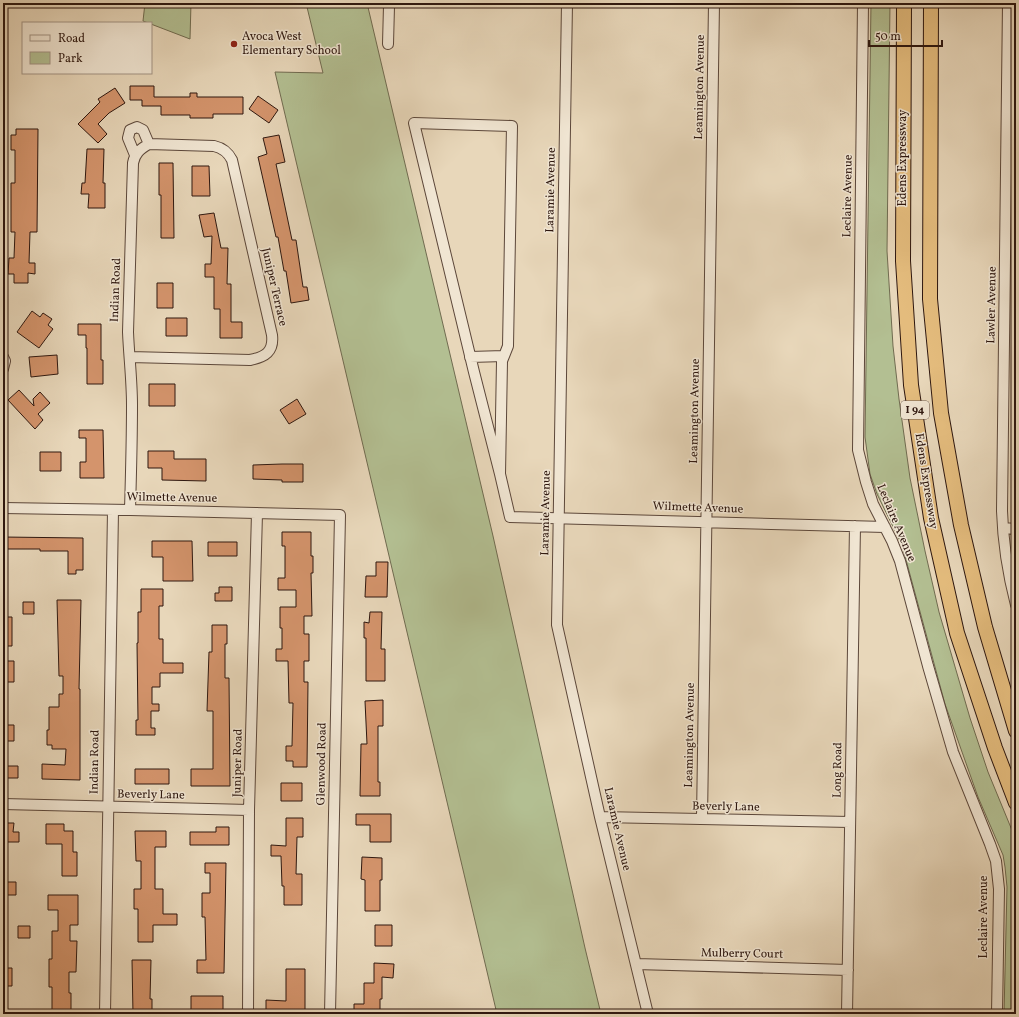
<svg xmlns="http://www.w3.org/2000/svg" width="1019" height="1017" font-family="Vollkorn,serif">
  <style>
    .green { fill: #b3bf92; stroke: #706b50 }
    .building { fill: #d4946c; stroke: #2e170f }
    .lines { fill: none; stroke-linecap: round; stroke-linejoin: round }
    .minor-casing { stroke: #5c473a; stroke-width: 12 }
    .highway-casing { stroke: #2e170f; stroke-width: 16 }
    .minor { stroke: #f0e5d2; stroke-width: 10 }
    .highway { stroke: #e4bc7d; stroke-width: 14 }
    .poi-dot { fill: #8f2418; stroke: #f0e5d2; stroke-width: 1.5 }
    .labels { text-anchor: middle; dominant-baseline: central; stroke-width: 3; stroke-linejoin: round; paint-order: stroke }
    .shield { fill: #f0e5d2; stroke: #68554a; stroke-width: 1 }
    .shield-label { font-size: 11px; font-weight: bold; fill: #2e170f }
    .poi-label { font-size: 12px; fill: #2e170f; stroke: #f0e5d2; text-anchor: start }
    .street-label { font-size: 12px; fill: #2e170f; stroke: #f0e5d2 }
  </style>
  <rect width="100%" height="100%" fill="#e8d7ba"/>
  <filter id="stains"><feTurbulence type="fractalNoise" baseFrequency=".005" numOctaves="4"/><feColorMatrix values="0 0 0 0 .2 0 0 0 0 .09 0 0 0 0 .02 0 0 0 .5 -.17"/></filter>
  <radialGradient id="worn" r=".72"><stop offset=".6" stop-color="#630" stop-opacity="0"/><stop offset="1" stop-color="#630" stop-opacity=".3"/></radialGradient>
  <path class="green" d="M145,3H191L190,39L143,21Z
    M306,3H367L493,536L585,948L601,1014H497L275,72L323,73Z
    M871,3H890L887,251L893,346L899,399L910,478L925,551L939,612L970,718L988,772L1016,840V1014H1004L1007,887L1005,867L1003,855L978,797L945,704L902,545L877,494L870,474L865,437Z"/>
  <path class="building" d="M130,86H154V97H190V93H197V97H243V114H213V118H190V115H161V106H142V100H130Z
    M115,88L125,103L109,113L98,124L107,134L98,143L78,124L100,102L98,99Z
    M258,96L278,110L269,123L249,109Z
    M16,129H38L37,232H30L29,263H35V274L28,273V283H14V274H8L9,258H14L15,232H11V183H15V150H11V135H16Z
    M279,135L285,162L276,164L292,240H296L303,287H307L309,300L291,303L286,271H284L278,237H276L258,157L267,154L263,138Z
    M87,149H104L103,183H105V208H88L89,194H81L82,183H85Z
    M159,163H173L174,238H161V195H159Z
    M192,166H209L210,196H192Z
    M214,213L221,248H228L227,284H231V322H242V338H220V309H214V277H205V264H211L212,236L204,237L199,215Z
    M157,283H173V308H157Z
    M32,311L40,317L43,313L52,319L48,325L53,329L39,348L17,332Z
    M166,318H187V336H166Z
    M78,324H101V360H103V384H87V348H86V335H78Z
    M57,355L58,374L31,377L29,357Z
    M149,384H175V406H149Z
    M19,390L34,406L33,399L40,392L50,403L38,414L43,420L35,429L8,400Z
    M297,399L306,414L289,424L280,410Z
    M79,430H103L104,478H80V462H86V438H79Z
    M148,451H174V459H206V481L162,480V468H148Z
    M40,452H61V471H40Z
    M282,464H303V482H282V480L253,479V465Z
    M282,532H311V556H313V573H311L312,616H304V634H309V661H304V682H308L307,767H293V761H286V746H292L293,703H289L288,661H276V649H282V628H280V607H296V590H278V578H285V546H282Z
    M3,537L83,538V570H76V574H68V551H40V549H3Z
    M152,541H192L193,581H163V557H152Z
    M208,542H237V556H208Z
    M376,562H388L387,597H365L366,576H376Z
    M219,587H232V601H215V593H219Z
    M141,589H163V606H159V639H163V663H183V673H160V687H152V704H159V711H151V728H155V735H136V720H138L137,643H138V612H141Z
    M57,600H81L79,689H80V780L42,779V764L65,765L66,749H52V745H47V730H49V707H59V694H63V676H59Z
    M23,602H34V614H23Z
    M370,612H382L381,649H385V681H366V638H364V622L369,623Z
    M3,617H12V646H3Z
    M212,625H227V644H225V678H229L230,786H191V769H213V711H207L209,652H212Z
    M3,661H14V682H3Z
    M383,700V726H378V782H380V796H360L361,744H367L365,701Z
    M3,725H14V741H3Z
    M3,766H18V778H3Z
    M135,769H169V784H135Z
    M281,783H302V801H281Z
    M356,814H391V842H370V825H356Z
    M286,818H303V837H297L296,874H302V905H284V886H282L281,856H271V845L286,846Z
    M6,823H14L13,832H19V842H3V829H6Z
    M46,824H64V831H73V852H77V876H62V844H46Z
    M216,827H229V845H190V832H216Z
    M135,831H166V847H155V889H163V914H177V925H153V942H138V909H134V889H141V861H136Z
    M362,857L382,858V880H380V911H365V880L361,879Z
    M205,863H226L224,973H197V960H206L205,917H202V893H210V873H205Z
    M3,882H16V895H3Z
    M48,895H78V925H70V941H77L76,972H69V993H71V1014H52V987H49V959H52V931H58V910H48Z
    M375,925H392V946H375Z
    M18,926H30V938H18Z
    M132,960H151L150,999H152V1014H133Z
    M374,963L394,964L393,978L382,977V999H380V1014H354V1004H364V983H374Z
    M3,968H12V986H3Z
    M286,969H305V1014H286V1012L266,1011V1000L286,1001Z
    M191,996H223V1010H191Z"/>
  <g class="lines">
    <g class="minor-casing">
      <path id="minor" d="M567,3L557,625L600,817L648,1014
        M863,3L858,450L866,482L873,504L892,541L900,561L928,666L953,752L990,844L996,861L999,889L997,1014
        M1008,3L1002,511C1003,543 1008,574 1016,605
        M388,44L389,6L390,3
        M135,155L128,138L130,130L137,127L143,130L149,144
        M3,357L5,361L3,369
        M130,357L250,360C265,357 274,352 272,335L232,160C228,152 223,148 214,146L149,144C140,149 135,153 133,163L128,332C129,356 132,381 132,405C132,440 131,475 130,510
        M470,357L504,356
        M500,474L502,361L508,346L512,126L414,123L474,372L500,474L510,517L885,527
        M3,508L130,510L340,515L330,1014
        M1003,528L1016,529
        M3,804L249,810
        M600,817L850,822
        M702,819L714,3
        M636,964L848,970
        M105,1014L113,510
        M248,1014L249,810L257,513
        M847,1014L855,526"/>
    </g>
    <g class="highway-casing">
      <path id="highway" d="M904,3L903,261L911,385L931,518L957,633L995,748L1016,803
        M931,3L930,299L941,413L961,525L985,627L1016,731"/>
    </g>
    <use href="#minor" class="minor"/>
    <use href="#highway" class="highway"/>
  </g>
  <circle class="poi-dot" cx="234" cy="44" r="4"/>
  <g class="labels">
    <rect class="shield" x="901" y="401" width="28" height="18" rx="3"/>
    <g class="shield-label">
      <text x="915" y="410">I 94</text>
    </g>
    <g class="poi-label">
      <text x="242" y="37">Avoca West<tspan x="242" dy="14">Elementary School</tspan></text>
    </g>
    <g class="street-label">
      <text transform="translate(700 87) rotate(-89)">Leamington Avenue</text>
      <text transform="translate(903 158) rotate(-90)">Edens Expressway</text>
      <text transform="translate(551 190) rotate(-89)">Laramie Avenue</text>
      <text transform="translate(848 196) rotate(-89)">Leclaire Avenue</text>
      <text transform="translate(274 287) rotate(77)">Juniper Terrace</text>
      <text transform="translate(116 290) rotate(-88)">Indian Road</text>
      <text transform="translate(992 305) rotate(-89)">Lawler Avenue</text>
      <text transform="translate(695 411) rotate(-89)">Leamington Avenue</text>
      <text transform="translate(926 481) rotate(81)">Edens Expressway</text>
      <text transform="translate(172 498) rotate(1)">Wilmette Avenue</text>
      <text transform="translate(698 508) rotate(2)">Wilmette Avenue</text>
      <text transform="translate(546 513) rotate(-89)">Laramie Avenue</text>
      <text transform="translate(896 523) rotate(67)">Leclaire Avenue</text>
      <text transform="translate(690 735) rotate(-89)">Leamington Avenue</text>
      <text transform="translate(95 762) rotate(-89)">Indian Road</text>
      <text transform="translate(238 763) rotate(-89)">Juniper Road</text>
      <text transform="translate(322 764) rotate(-89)">Glenwood Road</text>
      <text transform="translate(838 770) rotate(-89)">Long Road</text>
      <text transform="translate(151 795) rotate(1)">Beverly Lane</text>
      <text transform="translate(726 807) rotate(1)">Beverly Lane</text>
      <text transform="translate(617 829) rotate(77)">Laramie Avenue</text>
      <text transform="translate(984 917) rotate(-90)">Leclaire Avenue</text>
      <text transform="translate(742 954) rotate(1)">Mulberry Court</text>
    </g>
  </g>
  <rect width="1019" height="1017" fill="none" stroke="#e8d7ba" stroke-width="16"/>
  <rect x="4" y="4" width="1011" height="1009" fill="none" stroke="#2e170f" stroke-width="2"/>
  <rect x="8" y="8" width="1003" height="1001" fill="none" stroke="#2e170f"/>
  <rect x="22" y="22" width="130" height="52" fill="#f0e5d2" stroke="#a29384"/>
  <rect x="30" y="35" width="20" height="6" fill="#f0e5d2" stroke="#a29384"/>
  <text x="58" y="42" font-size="12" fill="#2e170f">Road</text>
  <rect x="30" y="52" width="20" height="12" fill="#b3bf92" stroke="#a29384"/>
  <text x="58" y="62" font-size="12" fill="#2e170f">Park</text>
  <path d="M869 40v6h73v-6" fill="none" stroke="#2e170f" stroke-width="2"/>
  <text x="875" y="40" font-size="12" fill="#2e170f" stroke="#f0e5d2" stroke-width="3" paint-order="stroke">50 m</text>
  <rect width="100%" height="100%" filter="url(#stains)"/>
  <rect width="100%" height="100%" fill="url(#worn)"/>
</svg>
